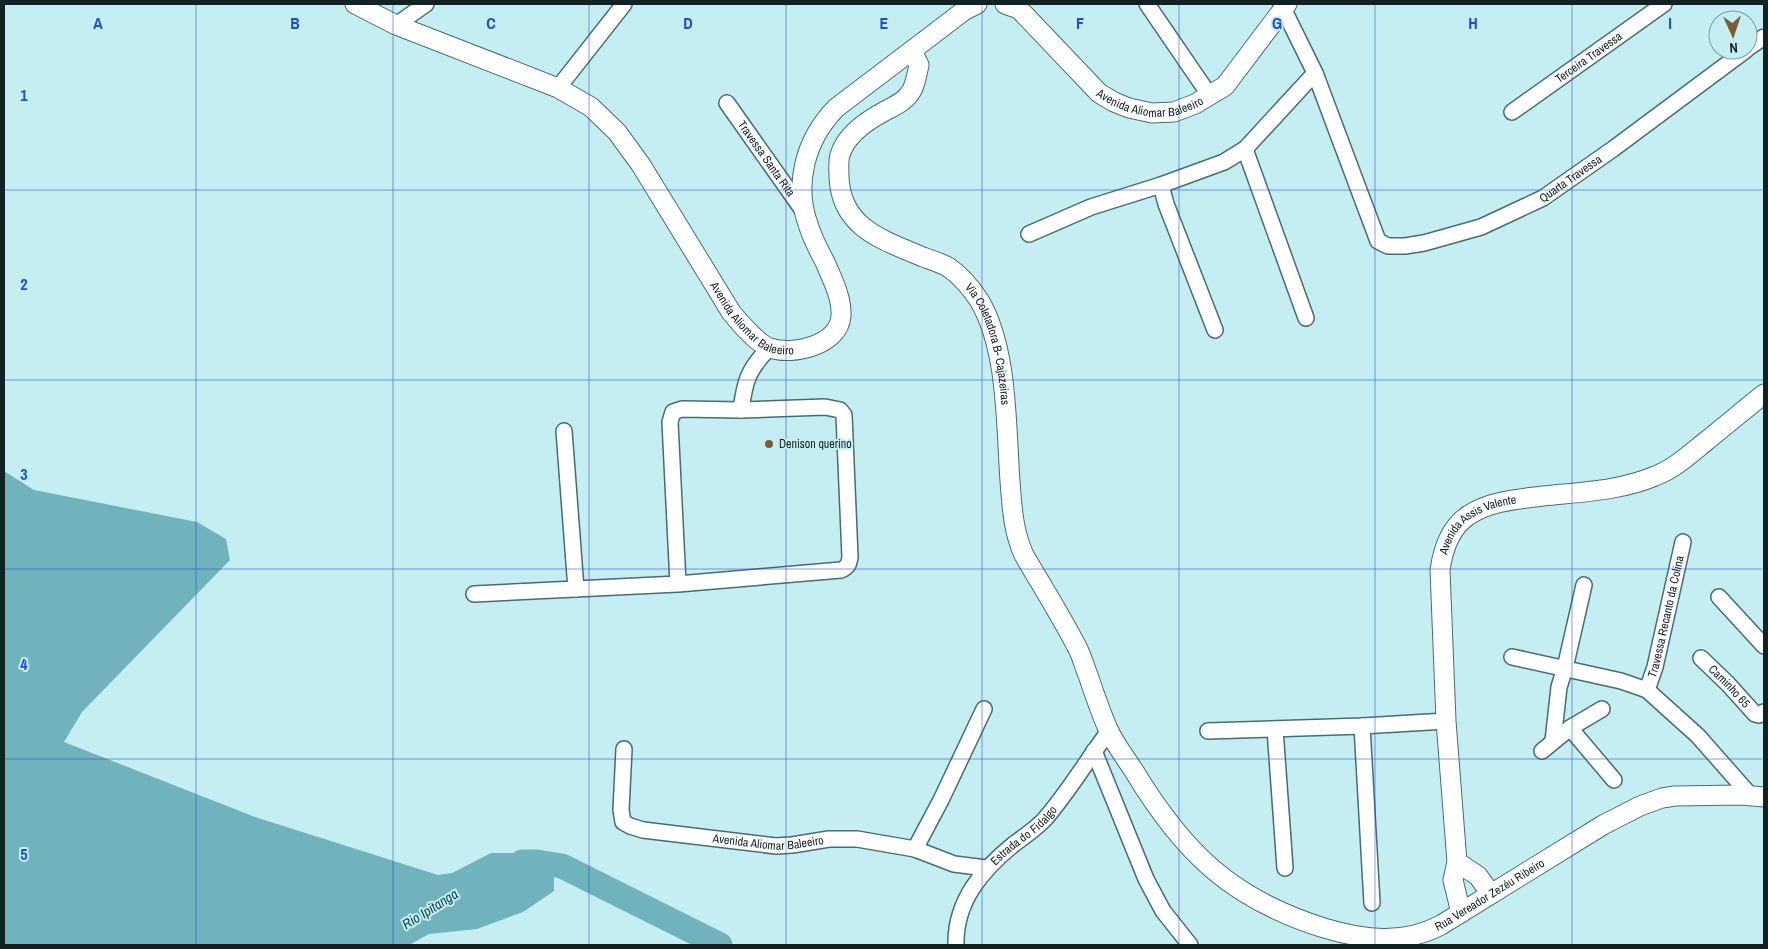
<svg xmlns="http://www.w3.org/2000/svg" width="1768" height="949" font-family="'Archivo Narrow',sans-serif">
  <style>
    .water { fill: #70b3bc }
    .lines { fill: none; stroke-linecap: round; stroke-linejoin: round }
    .river { stroke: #70b3bc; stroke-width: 25 }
    .minor-casing { stroke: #476c71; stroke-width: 18 }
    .major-casing { stroke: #476c71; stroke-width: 21 }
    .minor { stroke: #fff; stroke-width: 15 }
    .major { stroke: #fff; stroke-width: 19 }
    .grid { fill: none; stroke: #1d4ed8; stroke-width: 1; stroke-opacity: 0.55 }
    .poi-dot { fill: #7c5c31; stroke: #c5eef3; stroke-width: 2 }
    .labels { text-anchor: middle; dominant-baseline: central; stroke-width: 4; stroke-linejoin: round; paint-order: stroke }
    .street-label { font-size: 12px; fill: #122224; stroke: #c5eef3 }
    .poi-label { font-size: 12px; fill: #122224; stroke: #c5eef3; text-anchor: start }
    .water-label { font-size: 14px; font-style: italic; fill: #0d4b52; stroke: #c5eef3 }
    .grid-label { font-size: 16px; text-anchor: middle; font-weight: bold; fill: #1d4ed8; stroke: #c5eef3; stroke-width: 4; stroke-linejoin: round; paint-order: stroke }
  </style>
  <rect width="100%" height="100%" fill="#c5eef3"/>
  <path class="water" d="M4,471L34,490L197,522L226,539L230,560L82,712L64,742L255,817L438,875L452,873L491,853H524L554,859V891L523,912L477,929L429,934L409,945H4Z"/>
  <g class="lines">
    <path class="river" d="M522,862H537L562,866L720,945"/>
    <g class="minor-casing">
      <g id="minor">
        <path d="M1147,4L1210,96"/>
        <path id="s1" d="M1281,4L1315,73L1378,241L1388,246H1405L1424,243L1481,227L1543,198L1613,149L1746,50"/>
        <path d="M396,25L426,4"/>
        <path d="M1748,48L1764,37"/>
        <path d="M558,88L624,4"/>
        <path id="s2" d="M727,103L804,212"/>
        <path id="s3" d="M1512,112L1664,4"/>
        <path d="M1245,149L1306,318"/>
        <path d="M1161,185L1166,204L1215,330"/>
        <path d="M1029,234L1091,207L1161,185L1224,162L1245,149L1315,73"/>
        <path d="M741,410C745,380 748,370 769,348"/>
        <path d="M564,431L576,589"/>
        <path d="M474,594L678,584L670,422L673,412L682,409L741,410L825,407L840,410L844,415L850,557C849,564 848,567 841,570L678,584"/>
        <path d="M1719,597L1764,646"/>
        <path d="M1512,657L1621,681L1647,690L1698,736L1750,795"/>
        <path id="s4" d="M1701,658L1728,684L1755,714L1759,715L1764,712"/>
        <path id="s5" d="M1647,690L1655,667L1683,542"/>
        <path d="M1362,726L1372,903"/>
        <path d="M1570,728L1614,780"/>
        <path d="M1275,729L1285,868"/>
        <path d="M1208,731L1362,726L1446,721"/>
        <path d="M1553,741L1559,687L1565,668L1584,585"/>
        <path id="s6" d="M624,749L621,810L623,822L630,826L643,830L776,846L792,845L829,839H857L915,849L954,864L986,868"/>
        <path d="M1094,751L1146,879L1163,911L1190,945"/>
        <path d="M1542,751L1570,728L1602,709"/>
        <path d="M915,849L941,800L984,709"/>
        <path id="s7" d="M956,945C955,901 982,870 1014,844C1024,837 1035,829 1044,820C1068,793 1087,760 1109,731"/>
      </g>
    </g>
    <g class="major-casing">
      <g id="major">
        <path id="s8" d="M355,4L396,25L558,88L591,107L617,132L641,165L731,312C739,322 758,344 770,348C793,356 839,345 841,316C842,297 832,279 825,262C819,251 813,239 809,227C793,185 805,140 836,108L965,10L977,4"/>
        <path id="s9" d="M1005,4L1019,9L1099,93L1114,102L1129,108L1152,113L1174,112L1195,104L1225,86L1287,4"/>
        <path id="s10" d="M912,51L919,65C917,73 916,82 912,90C906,101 896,105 885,111C868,120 846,134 840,155C838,161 839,170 839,177C841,228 883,240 923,257C931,260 941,263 948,267C960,275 971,288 979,300C1008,348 1006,426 1010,481C1012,507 1013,531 1024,555C1042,586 1061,616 1077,647C1082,656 1084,666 1088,675C1094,693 1100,711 1108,729C1114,743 1125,757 1134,771C1183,852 1231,899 1324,928C1364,940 1403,945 1441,925L1603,825L1640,806L1662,798L1675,796L1741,795L1764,797"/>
        <path d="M1457,862L1478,876L1491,894"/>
        <path id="s11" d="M1461,913L1453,880L1457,862L1446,721L1440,570C1443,549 1450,527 1469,515C1490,501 1519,499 1543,496C1580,492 1620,491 1655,476C1674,469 1689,455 1705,442C1725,426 1744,410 1764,394"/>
      </g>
    </g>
    <use href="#minor" class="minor"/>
    <use href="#major" class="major"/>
  </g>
  <path class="grid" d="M196,4V945M393,4V945M589,4V945M786,4V945M982,4V945M1179,4V945M1375,4V945M1572,4V945M4,190H1764M4,380H1764M4,569H1764M4,759H1764"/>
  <circle class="poi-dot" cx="769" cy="444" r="5"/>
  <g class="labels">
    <g class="street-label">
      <text stroke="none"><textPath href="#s3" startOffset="94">Terceira Travessa</textPath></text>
      <text stroke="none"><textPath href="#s9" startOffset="185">Avenida Aliomar Baleeiro</textPath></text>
      <text stroke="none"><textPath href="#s2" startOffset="68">Travessa Santa Rita</textPath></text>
      <text stroke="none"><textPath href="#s1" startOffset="465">Quarta Travessa</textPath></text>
      <text stroke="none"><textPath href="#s8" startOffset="529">Avenida Aliomar Baleeiro</textPath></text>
      <text stroke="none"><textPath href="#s10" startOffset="405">Via Coletadora B- Cajazeiras</textPath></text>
      <text stroke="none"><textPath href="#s11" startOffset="410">Avenida Assis Valente</textPath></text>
      <text stroke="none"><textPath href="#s5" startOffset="76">Travessa Recanto da Colina</textPath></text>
      <text stroke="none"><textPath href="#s4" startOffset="40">Caminho 65</textPath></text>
      <text stroke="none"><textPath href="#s7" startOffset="134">Estrada do Fidalgo</textPath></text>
      <text stroke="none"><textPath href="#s6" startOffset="221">Avenida Aliomar Baleeiro</textPath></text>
      <text stroke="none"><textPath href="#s10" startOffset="1295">Rua Vereador Zezéu Ribeiro</textPath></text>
    </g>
    <g class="poi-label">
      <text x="779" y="444">Denison querino</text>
    </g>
    <g class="water-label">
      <text transform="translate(430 909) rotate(-32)">Rio Ipitanga</text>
    </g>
  </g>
  <g class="grid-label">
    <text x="98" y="29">A</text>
    <text x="295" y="29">B</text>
    <text x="491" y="29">C</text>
    <text x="688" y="29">D</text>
    <text x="884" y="29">E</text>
    <text x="1080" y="29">F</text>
    <text x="1277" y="29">G</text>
    <text x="1473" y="29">H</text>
    <text x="1670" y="29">I</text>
    <text x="24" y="101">1</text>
    <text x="24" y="290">2</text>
    <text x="24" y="480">3</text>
    <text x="24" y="670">4</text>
    <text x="24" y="860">5</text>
  </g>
  <rect width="1768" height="949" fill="none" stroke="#122224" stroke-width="10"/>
  <g transform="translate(1733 35) rotate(177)"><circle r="24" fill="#c5eef3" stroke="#7d9ca0"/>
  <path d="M0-4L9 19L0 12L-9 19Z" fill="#7c5c31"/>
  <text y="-8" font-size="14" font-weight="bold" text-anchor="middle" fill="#122224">N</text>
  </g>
</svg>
